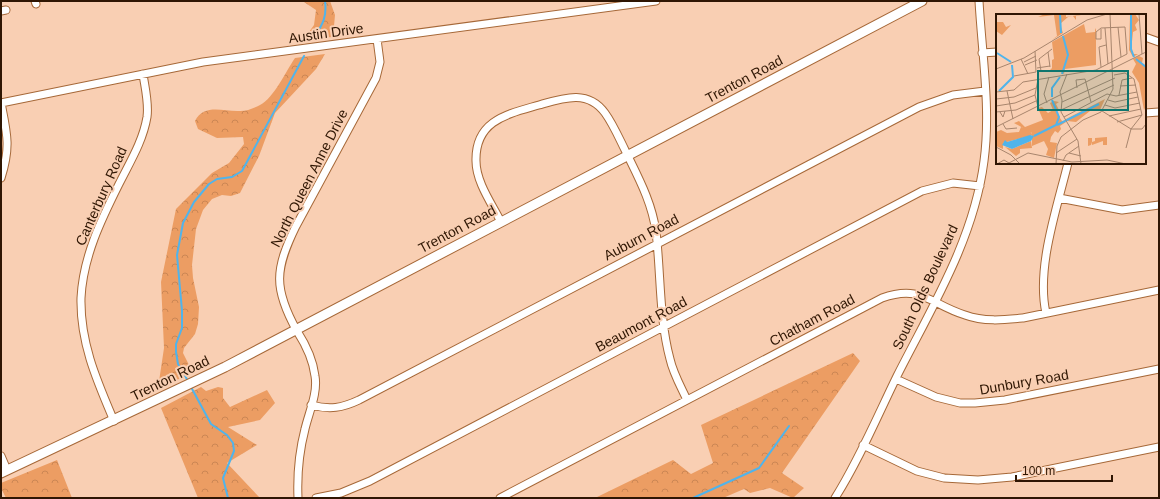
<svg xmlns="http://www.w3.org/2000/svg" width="1160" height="499" font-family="Arial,sans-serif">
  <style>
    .forest { fill: url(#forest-crowns) }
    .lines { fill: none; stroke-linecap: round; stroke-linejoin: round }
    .stream { stroke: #50b4eb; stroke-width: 2 }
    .minor-casing { stroke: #a66838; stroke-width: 9 }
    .secondary-casing { stroke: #a66838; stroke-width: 11 }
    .minor { stroke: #fff; stroke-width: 7 }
    .secondary { stroke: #fff; stroke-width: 9 }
    .labels { text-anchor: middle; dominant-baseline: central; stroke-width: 4; stroke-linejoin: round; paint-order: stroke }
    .street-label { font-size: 14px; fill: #2f1603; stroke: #f9cfb3 }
    .inset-river { fill: none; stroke: #50b4eb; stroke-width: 2 }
    .inset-road { fill: none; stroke: #a8856d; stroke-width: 1 }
    .view { fill: #0f766e; fill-opacity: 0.15; stroke: #0f766e; stroke-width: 2 }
    .inset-edge { fill: none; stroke: #2f1603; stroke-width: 2 }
  </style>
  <defs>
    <pattern id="forest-crowns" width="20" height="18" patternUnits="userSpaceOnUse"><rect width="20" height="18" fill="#ec9d63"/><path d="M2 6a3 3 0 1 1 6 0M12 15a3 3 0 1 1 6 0" fill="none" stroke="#cb8654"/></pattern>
  </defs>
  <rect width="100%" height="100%" fill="#f9cfb3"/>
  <path class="forest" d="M299,1H330L335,15L333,37L304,39L314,25L316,10L304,2Z
    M325,54L316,69L275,113L259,156L240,193L231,196L222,195L212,199L203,210L196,229L192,265L193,278L199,307L198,324L195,334L184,348L183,353L193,373L158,388L164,348L161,282L176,209L212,173L229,163L244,144L243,137L217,138L198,129L195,121C204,103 224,112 240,111C247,111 254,108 260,105C274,98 286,71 295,58Z
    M853,353L860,361L782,473L804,488L793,498L770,488L750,493L744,489L723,498H595L673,460L691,474L713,463L701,425Z
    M201,387L206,391L218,387L223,388V398L230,407L267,390L275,403L260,420L228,427L257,445L227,463L260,498H198L161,408Z
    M57,460L72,498H6L1,488V483Z"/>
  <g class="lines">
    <path class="stream" d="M315,36C323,24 327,16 325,1
      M188,381L178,364L176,352V344L182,328V311L177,255L183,223L194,202L209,184L217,179L232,177L242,171L304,56
      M191,387L211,424L227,435L233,443L234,451L223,478L228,498
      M693,498L759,468L789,426"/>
    <g class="minor-casing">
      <path id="minor" d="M35,1L36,4
        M1,11L6,10
        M1145,37L1159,42
        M982,53L997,52
        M1,103L203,62L656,1
        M1145,113L1159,112
        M1,178C11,147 7,133 1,103
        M1059,198L1122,210L1159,205
        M501,222C492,204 476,182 476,161C475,120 508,114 539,105C563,98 588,89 605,113C613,124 619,138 625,150C638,177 652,202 656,232C661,274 659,318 670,359C673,373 681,387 687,400
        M1046,313C1036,268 1057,208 1068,163
        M896,379L936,397L960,403H975L1005,400L1159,369
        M311,405C330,410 342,408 359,400L919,107L953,95L985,91
        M114,421C97,381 80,343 81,298C83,257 101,220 119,184C130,162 143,141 147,117C149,103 145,88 143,74
        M863,445L917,471L944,478L978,480L1012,477L1159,447
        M1,456L7,470
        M298,498C297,474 299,452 305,429C309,412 318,393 315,376C313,359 306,345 297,331C273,288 275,269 296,226L376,78L380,62L377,39
        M316,498L341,493L370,481L922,191L953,183L980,186
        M500,498L882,298C921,284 930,304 965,315C984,322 1003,320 1023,318L1159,290
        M835,498C859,460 877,417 897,376C932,307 974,239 984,161C991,109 982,54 979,1"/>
    </g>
    <g class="secondary-casing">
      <path id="secondary" d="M1,473L225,367L922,1"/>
    </g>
    <use href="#minor" class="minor"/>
    <use href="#secondary" class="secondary"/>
  </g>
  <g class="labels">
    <g class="street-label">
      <text transform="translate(326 33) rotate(-8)">Austin Drive</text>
      <text transform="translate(744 79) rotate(-28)">Trenton Road</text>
      <text transform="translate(309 178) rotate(-63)">North Queen Anne Drive</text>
      <text transform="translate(101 196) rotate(-66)">Canterbury Road</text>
      <text transform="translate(457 229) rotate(-28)">Trenton Road</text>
      <text transform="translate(641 237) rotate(-28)">Auburn Road</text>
      <text transform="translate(925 287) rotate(-65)">South Olds Boulevard</text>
      <text transform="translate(812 320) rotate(-28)">Chatham Road</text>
      <text transform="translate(641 324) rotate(-28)">Beaumont Road</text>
      <text transform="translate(170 378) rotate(-26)">Trenton Road</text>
      <text transform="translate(1024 382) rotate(-10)">Dunbury Road</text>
    </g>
  </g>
  <g transform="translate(996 14)">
    <rect width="150" height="150" fill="#f9cfb3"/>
    <path d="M25,113L32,115L37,121L7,129V135L0,132V118L5,116L11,119L23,118ZM35,127L36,134L24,135V139L20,142L9,133L16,135Z" fill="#ec9d63"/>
    <path d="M49,0H70V3L90,0L80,2V6L77,2L72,3L64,10L67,19L56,26L61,22L58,1L42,3ZM139,0L143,6L139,11L141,16L137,18L135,37L137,40H142L137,43L133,36L134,1ZM0,8H7L10,13L15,11L6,21L0,17ZM88,10L90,19L99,18V14L100,16V51L69,55L68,60L62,56L53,57L56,54V46L58,45L56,28ZM143,42L147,44L146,49L150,52V92L148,96L143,69L136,58L140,50L137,45ZM109,85L104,96L94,97L80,108L71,107L70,105ZM58,87L63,88L60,90L63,96L60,98L66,107L70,108L64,112L65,115L62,119L59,117L55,123L54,128L61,129L58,144L50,141L52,135L48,127L36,132V119L18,109L23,107L29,113L47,106L42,94L46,93L52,99L57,96L54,89Z" fill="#ec9d63"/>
    <path d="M111,123V131H107V127L96,131L95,128V131L92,132V124H96V128L99,127V124Z" fill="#ec9d63"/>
    <path d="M34,121L38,122L35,127L16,135L6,131L9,126L11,128Z" fill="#50b4eb"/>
    <path class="inset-river" d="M64,0L65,19M135,0V35L138,43M1,39L15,48M140,45L150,53M66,60L72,41L67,22M3,77L17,63L16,51M56,83V74L64,63M61,111L103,90M38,122L60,111L63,103L56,86"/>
    <path class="inset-road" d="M143,0L146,40M122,13L125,43M109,14L112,50M52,38L54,53M25,45L32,60M43,45L56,35M43,45L45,57M28,48L40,42M29,51L41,46M105,53L103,33L110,31M41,54L54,52M0,55L28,44L91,6L111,0M71,60L64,78L66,86L65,98L82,127L85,150M118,61L129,59L138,65L146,101L135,115L130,134M18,62L40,58L39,37M42,65L39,81L42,93M124,72L140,71M81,74L80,66L89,65L95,88M11,77L17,105M0,78L18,76L27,68L100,56L131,40L129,13L105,14L100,18V25H105V15M123,81L126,66L136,64M0,85L18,83L40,74M112,86L119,88L142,83M66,88L119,64M51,89L48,80L53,63M109,91L119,94L144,89M0,92L19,89L39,81M65,96L118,71M106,97L135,115M0,98L20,96L40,87M4,98L7,103L9,97M113,102L145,95M68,103L111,80L120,82L141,78M121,108L146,101M7,110L10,115L21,114M0,113L150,38M135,115H146L150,110M0,133L15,141L24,150M60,139L81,125M73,139L85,142M67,147L70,141L83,132M1,150L8,146L13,149M11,150L32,139L76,148L111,146L130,150M60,150L61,132L65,123L87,106L105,98L117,75L114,0"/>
    <path class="view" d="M42,57H132V96H42Z"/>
    <rect width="150" height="150" class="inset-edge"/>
  </g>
  <rect width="1160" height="499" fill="none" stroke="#2f1603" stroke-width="4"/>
  <path d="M1016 475v6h96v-6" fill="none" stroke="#2f1603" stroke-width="2"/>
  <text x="1022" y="475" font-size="12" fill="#2f1603" stroke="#f9cfb3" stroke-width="3" paint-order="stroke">100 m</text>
</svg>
